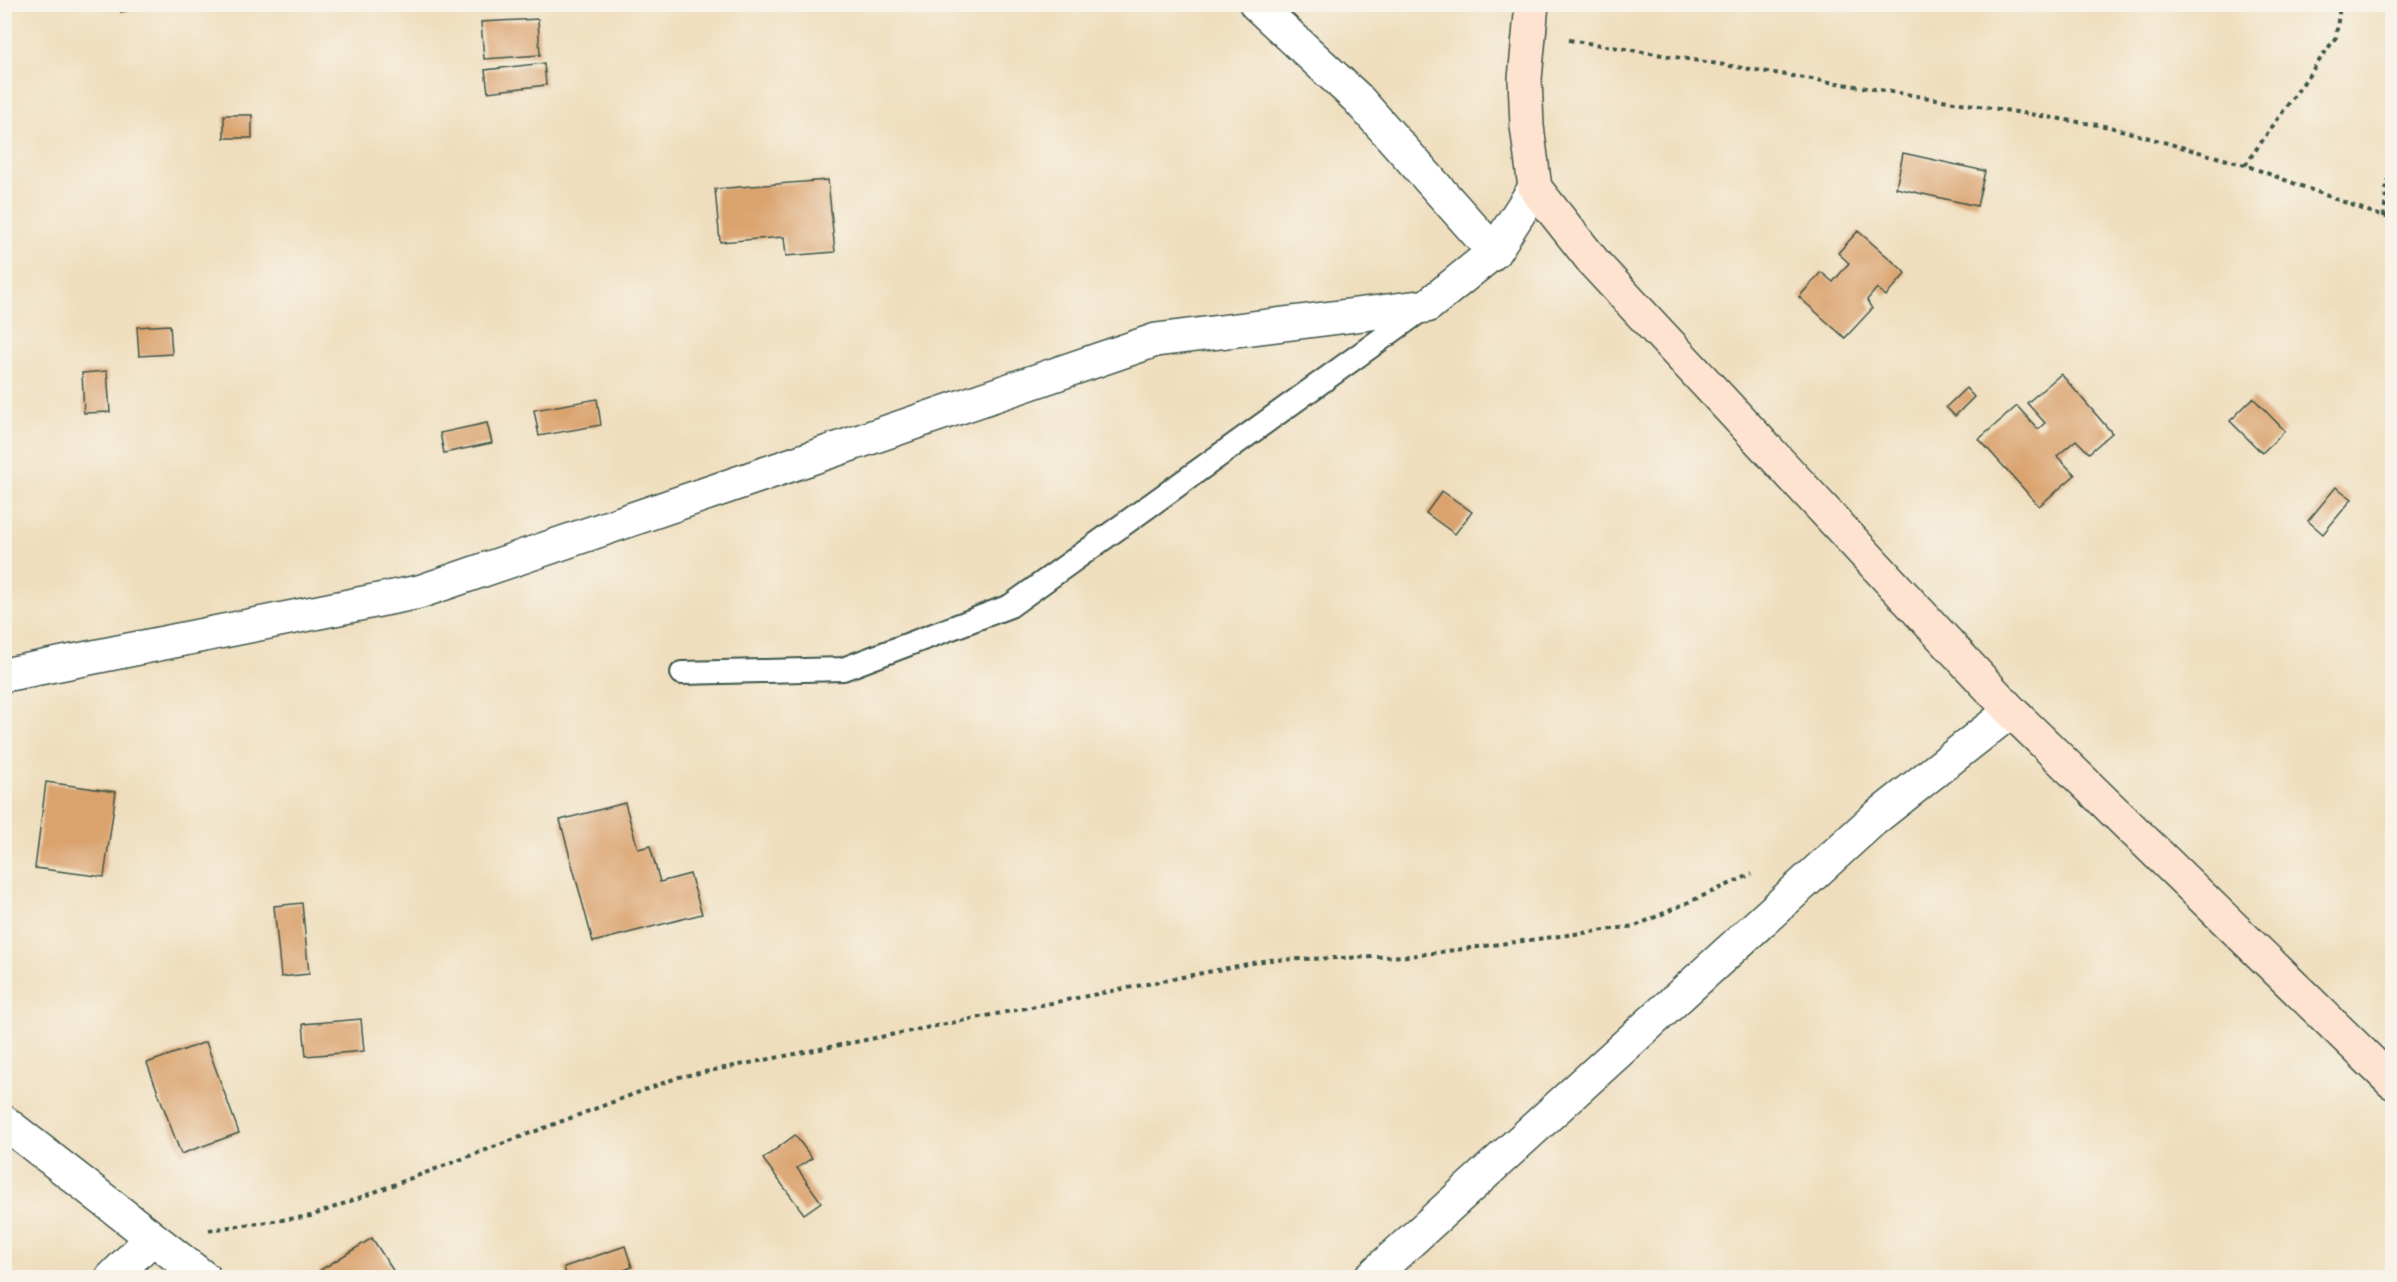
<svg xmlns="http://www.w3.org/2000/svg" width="2397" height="1282" font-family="'Comic Neue',sans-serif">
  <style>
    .building { fill: #daa26d }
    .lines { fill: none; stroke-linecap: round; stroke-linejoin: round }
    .service-casing { stroke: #3e5549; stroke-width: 26 }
    .minor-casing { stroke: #3e5549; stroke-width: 36 }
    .secondary-casing { stroke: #3e5549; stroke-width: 36 }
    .path { stroke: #3e5549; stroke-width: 4; stroke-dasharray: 4.5 4.5; stroke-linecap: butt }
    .service { stroke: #fff; stroke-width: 22 }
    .minor { stroke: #fff; stroke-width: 33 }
    .secondary { stroke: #fee3d1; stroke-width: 33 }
  </style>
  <rect width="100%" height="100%" fill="#f7f3e8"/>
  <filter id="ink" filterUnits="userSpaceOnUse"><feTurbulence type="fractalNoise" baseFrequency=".0167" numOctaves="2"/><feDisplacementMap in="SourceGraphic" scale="12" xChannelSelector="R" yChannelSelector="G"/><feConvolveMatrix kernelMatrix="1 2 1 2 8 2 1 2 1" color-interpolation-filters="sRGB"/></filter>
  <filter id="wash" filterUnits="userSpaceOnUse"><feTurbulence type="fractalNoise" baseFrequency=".008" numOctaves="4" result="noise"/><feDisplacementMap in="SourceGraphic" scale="24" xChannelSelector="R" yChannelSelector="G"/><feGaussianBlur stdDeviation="1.35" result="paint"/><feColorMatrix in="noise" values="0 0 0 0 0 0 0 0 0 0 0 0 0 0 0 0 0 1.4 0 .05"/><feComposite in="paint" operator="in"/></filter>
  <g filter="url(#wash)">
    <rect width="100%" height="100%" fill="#efdebd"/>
    <g id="blocks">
      <path class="building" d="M119,4H153V6L121,12Z
        M538,19L540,55L484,59L481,22Z
        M544,63L546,85L488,92L485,70Z
        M224,115H252V138H224Z
        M1903,153L1985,171L1977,206L1896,188Z
        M828,180L835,252L786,256L784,237L720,242L715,189Z
        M1858,231L1906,273L1886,296L1877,288L1867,300L1872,309L1845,338L1799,297L1821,272L1833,282L1849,263L1838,253Z
        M170,325L172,354L139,356L137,327Z
        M107,371L110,412L84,413L82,373Z
        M2061,374L2112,433L2089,453L2076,440L2057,456L2075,475L2039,506L1979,439L2017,406L2038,429L2045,423L2027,403Z
        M1966,388L1974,397L1955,416L1946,407Z
        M2253,398L2285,431L2262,453L2230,421Z
        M597,399L601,425L539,436L534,410Z
        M487,423L492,443L444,453L440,433Z
        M2336,487L2352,499L2323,534L2308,521Z
        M1442,491L1472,512L1455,534L1426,513Z
        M46,782L116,792L104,877L35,868Z
        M625,803L638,849L650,846L660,882L690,874L702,914L593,942L560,820Z
        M302,903L309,974L281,977L274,906Z
        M361,1019L364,1051L306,1056L303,1024Z
        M206,1042L239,1133L181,1154L147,1063Z
        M795,1135L812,1158L797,1168L821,1202L804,1214L763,1159Z
        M372,1238L398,1278H323L319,1271Z
        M625,1246L632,1267L604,1278H567L564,1267Z"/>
    </g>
  </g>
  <g filter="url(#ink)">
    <use href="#blocks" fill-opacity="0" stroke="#3e5549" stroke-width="1.5"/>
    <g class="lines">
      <g class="service-casing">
        <path id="service" d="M682,673L843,669L1010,606L1423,309"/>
      </g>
      <g class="minor-casing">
        <path id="minor" d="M1256,4L1357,98L1494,252
          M4,675L419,592L1156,340L1427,306L1494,252L1535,188
          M4,1122L204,1278
          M112,1278L152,1238
          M1370,1278L1873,820L2011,711"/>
      </g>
      <g class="secondary-casing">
        <path id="secondary" d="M1532,4L1525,79L1527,126L1535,188L1596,265L2011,711L2392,1082"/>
      </g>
      <path class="path" d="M1569,40L2110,127L2245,165L2384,217L2392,216
        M2245,165L2336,37L2340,4
        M2384,217L2387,182L2392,176
        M209,1230L311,1216L679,1077L1268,960L1410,956L1635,926L1752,874"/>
      <use href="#service" class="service"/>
      <use href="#minor" class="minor"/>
      <use href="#secondary" class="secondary"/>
    </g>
  </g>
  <rect width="2397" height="1282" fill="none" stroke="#f7f3e8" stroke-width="24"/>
</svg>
